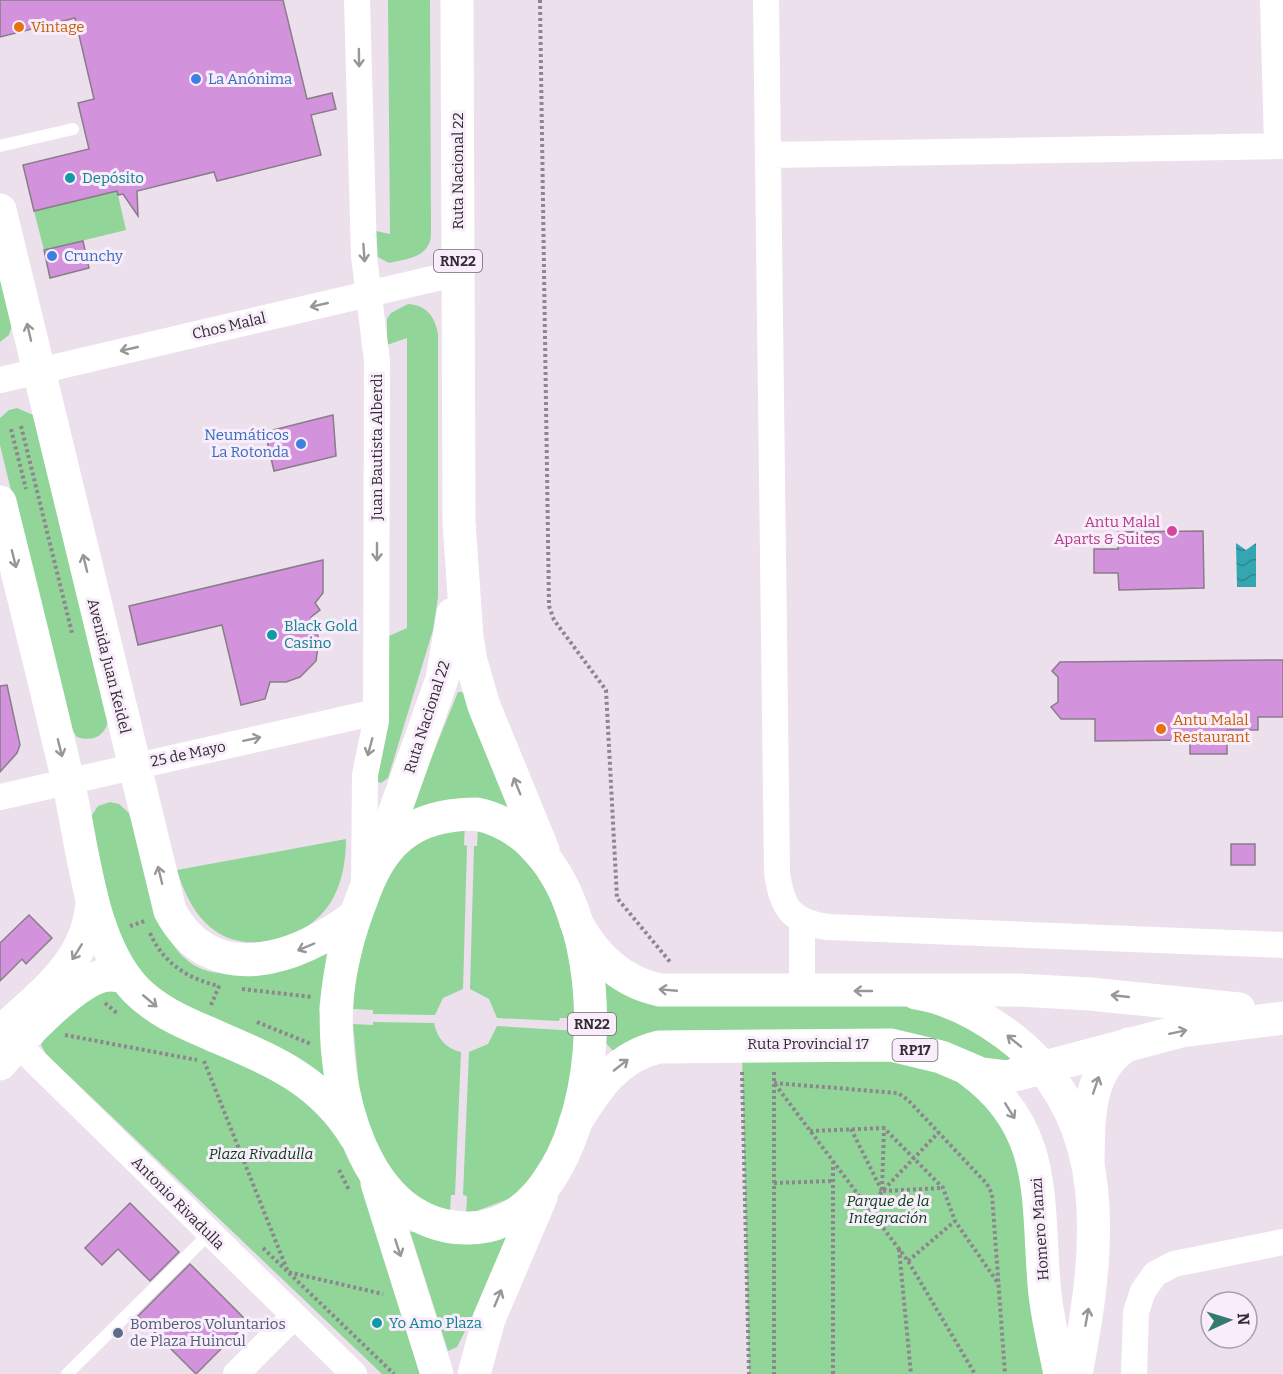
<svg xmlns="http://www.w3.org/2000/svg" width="1283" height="1374" font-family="Bitter,serif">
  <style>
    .green { fill: #91d599 }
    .water { fill: url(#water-waves) }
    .building { fill: #d392dc; stroke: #887d89; stroke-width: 1.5 }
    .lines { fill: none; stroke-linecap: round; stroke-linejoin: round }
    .path { stroke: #8e868f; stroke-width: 4; stroke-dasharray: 3 3; stroke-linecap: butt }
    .service { stroke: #fff; stroke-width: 12 }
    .minor { stroke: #fff; stroke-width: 26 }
    .secondary { stroke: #fff; stroke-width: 33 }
    .primary { stroke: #fff; stroke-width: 33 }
    .trunk { stroke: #fff; stroke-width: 33 }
    .oneway { stroke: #989698 }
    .food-dot { fill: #e8710a; stroke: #f9edfb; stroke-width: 2 }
    .shop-dot { fill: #3f7fe0; stroke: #f9edfb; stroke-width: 2 }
    .culture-dot { fill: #0f9aa8; stroke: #f9edfb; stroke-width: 2 }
    .hotel-dot { fill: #d1479c; stroke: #f9edfb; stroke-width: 2 }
    .service-dot { fill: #5c6f8a; stroke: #f9edfb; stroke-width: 2 }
    .labels { text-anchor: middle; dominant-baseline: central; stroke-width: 6; stroke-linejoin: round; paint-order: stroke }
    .shield { fill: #f9edfb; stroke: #6d676e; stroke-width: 1.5 }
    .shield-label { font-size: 14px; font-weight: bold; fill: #312d32 }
    .food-label { font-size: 15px; fill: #c56008; stroke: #f9edfb; text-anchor: start }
    .shop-label { font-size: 15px; fill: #366cbe; stroke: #f9edfb; text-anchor: start }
    .street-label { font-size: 15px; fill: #312d32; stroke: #f9edfb }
    .culture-label { font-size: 15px; fill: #0d838f; stroke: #f9edfb; text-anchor: start }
    .hotel-label { font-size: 15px; fill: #b23c85; stroke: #f9edfb; text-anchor: end }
    .park-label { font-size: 15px; font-style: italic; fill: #013f13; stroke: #f9edfb }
    .service-label { font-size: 15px; fill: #4e5e75; stroke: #f9edfb; text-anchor: start }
  </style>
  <defs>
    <pattern id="water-waves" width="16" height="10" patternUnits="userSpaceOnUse" patternTransform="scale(1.5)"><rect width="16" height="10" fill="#34a6b1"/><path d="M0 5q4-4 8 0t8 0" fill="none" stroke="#2d8891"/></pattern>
  </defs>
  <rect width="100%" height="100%" fill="#ece0ed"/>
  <path class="green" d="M388,0H430L431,235C430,257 407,259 389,263L378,257L376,231L390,234Z
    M117,191L126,230L44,250L34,211Z
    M0,272L12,326L9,335L0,342Z
    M408,304C427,305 435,317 438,334V597L433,630L388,778L381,783L376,781L389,714V636L407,628V338L387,345V319L391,313Z
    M17,408L33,415L108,721C105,737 91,742 77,737L67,722L0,445V418L9,410Z
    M458,692H463L511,808L487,803L406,820Z
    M110,802L119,804L129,813C152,866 150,983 237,973C267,969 298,959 327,952L319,1009L327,1083L205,1019L143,979L116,931L90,818L98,806Z
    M465,823L464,845L467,846L463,989L443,998L435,1015L373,1014V1010L353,1009L355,982L375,892L411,842Z
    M478,824L496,829L545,883L568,949L577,1018H560L559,1021L497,1018L489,999L470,989L474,846H477Z
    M346,839C346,888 327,927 277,939C222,953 192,920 177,870Z
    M103,982L287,1081L343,1138L367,1195L423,1374H382L46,1054L41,1045L45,1038Z
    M605,982L896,1003L953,1018L1024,1063L983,1065L612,1050L606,1043Z
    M373,1022L434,1023C437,1038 446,1049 461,1052L455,1195H451L450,1214L398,1186L369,1128L359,1088L353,1024L373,1025Z
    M497,1026L577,1031L574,1069L554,1141L519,1195L466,1215L467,1196L463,1195L469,1052L488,1044Z
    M889,1054L970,1085L1019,1149L1051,1374H749L742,1055Z
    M517,1228L457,1347L448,1351L410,1232Z"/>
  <path class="water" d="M1236,543L1246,550L1256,543V587H1237Z"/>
  <path class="building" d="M0,0H283L307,99L332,93L336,109L311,115L321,155L217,181L214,172L137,191L138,216L123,194L118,195L117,191L34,211L23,165L89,149L78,103L94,99L75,18L0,37Z
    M83,241L89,268L50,278L44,250Z
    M333,415L336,456L274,471L265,432Z
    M1203,531L1204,588L1119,590L1118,573H1094V549H1118V532Z
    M323,560V593L315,603L320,610L311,617L319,639L316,661L300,677L286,682H270L265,699L241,705L222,625L138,645L129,606Z
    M1283,660V717H1258V730H1227V754H1190V740L1095,741V719H1061L1051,707L1058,702V677L1052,671L1060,662Z
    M7,685L20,745L17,753L0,772V686Z
    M1231,844H1255V865H1231Z
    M29,915L52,938L26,964L22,959L0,981V943Z
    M130,1203L179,1252L150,1281L118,1249L102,1265L85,1248Z
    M190,1264L243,1317L242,1328L196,1374L138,1316Z"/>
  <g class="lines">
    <path class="path" d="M540,0L549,606L554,620L606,690L617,898L671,963
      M21,426L72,633
      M11,429L26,489
      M130,926L145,921
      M150,933C163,963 188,979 219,986
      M242,989L312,997
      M105,1003L118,1014
      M211,1005L220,984
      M257,1022L311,1044
      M65,1035L197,1060
      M204,1061L288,1272L383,1294
      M742,1072L749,1374
      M774,1072V1374
      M774,1083L898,1093L908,1100L987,1184L992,1194L1005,1374
      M775,1084L908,1261L975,1374
      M851,1129L882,1191
      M810,1131L884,1128L943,1188L955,1221L998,1283
      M339,1170L349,1190
      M774,1183L833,1181
      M882,1190L884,1129
      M883,1191L942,1188
      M867,1207L939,1132
      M263,1248L394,1374
      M899,1249L911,1374
      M908,1261L955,1221
      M833,1374V1162"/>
    <path class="service" d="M0,146L73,129
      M67,1374L209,1234"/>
    <path class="minor" d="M357,0L364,256L377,361L376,721L365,775L364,888
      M766,0L777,873C782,909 792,922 828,927L1283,945
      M1273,0L1277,146
      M768,155L1283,146
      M0,380L458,273
      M0,797L376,712
      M802,991V921
      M5,1032L354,1374
      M236,1374L294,1316
      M1134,1374L1136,1312L1143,1291L1155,1274L1174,1264L1283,1242"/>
    <path class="secondary" d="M0,210L170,911C212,990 298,959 355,916
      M0,502C23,595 46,687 68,781C83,845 89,941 136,990C156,1010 180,1021 206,1032C267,1059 318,1076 355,1136
      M916,993C948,998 980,1015 1006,1034C1118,1116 1099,1255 1076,1374
      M0,1033C41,994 88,963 92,902
      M0,1064C20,1040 72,984 102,976C110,974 117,975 125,977
      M969,1070C1048,1127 1037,1198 1044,1284C1046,1314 1054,1344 1060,1374"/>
    <path class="primary" d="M576,922C595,957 621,982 660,990H1018L1090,994L1239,1009
      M575,1123C597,1088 616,1057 659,1047L891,1045L941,1057L981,1074L1007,1077L1181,1031L1283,1018
      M1088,1163C1089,1121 1086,1068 1129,1044"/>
    <path class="trunk" d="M457,0L459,522L467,638L471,661L484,706L543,850
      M476,814C641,847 619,1232 466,1228C361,1226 331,1084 337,1000C340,966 349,932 361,901C369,878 381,852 400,837C421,819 449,814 476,814Z
      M380,853L442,679L453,614
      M377,1183L437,1374
      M474,1374L489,1319L541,1197"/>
  </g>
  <defs><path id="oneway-shaft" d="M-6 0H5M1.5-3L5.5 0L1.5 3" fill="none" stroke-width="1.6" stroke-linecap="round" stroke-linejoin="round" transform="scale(1.5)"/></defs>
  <g class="oneway">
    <use href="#oneway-shaft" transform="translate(359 58) rotate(89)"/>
    <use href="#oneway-shaft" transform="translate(364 253) rotate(86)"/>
    <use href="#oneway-shaft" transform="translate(319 305) rotate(167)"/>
    <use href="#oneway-shaft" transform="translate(29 332) rotate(-103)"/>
    <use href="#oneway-shaft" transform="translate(129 349) rotate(167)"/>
    <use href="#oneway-shaft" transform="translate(377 552) rotate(90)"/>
    <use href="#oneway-shaft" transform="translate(14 559) rotate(76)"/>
    <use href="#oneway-shaft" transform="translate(85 563) rotate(-104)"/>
    <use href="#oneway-shaft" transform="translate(252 739) rotate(-12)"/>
    <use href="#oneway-shaft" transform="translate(370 747) rotate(105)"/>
    <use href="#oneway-shaft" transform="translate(60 748) rotate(76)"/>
    <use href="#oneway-shaft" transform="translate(517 786) rotate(-112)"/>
    <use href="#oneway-shaft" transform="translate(160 875) rotate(-104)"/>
    <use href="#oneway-shaft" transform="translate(306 947) rotate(157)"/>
    <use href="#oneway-shaft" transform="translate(77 952) rotate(122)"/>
    <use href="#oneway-shaft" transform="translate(668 990) rotate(-175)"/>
    <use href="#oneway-shaft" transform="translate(863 991) rotate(180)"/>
    <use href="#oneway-shaft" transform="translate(1120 996) rotate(-174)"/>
    <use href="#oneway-shaft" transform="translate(150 1001) rotate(40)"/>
    <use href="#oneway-shaft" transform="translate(1178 1032) rotate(-12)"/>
    <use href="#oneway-shaft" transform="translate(1014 1041) rotate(-141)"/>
    <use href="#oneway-shaft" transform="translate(621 1065) rotate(-38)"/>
    <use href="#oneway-shaft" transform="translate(1096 1085) rotate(-71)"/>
    <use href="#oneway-shaft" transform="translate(1010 1111) rotate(58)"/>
    <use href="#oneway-shaft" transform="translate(398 1248) rotate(72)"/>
    <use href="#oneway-shaft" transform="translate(498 1298) rotate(-67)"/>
    <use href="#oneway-shaft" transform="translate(1087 1317) rotate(-80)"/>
  </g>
  <g class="food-dot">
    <circle cx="19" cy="27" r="6"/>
    <circle cx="1161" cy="729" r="6"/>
  </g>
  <g class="shop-dot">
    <circle cx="196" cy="79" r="6"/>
    <circle cx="52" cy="256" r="6"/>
    <circle cx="301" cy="444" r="6"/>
  </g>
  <g class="culture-dot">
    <circle cx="70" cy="178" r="6"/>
    <circle cx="272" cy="635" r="6"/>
    <circle cx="377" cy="1323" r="6"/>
  </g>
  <circle class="hotel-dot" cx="1172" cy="531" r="6"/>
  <circle class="service-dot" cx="118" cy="1333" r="6"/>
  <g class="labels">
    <g class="shield">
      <rect x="434" y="250" width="48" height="22" rx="4.5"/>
      <rect x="568" y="1013" width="48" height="22" rx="4.5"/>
      <rect x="892.5" y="1039" width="45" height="22" rx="4.5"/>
    </g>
    <g class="shield-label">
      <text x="458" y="261">RN22</text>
      <text x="592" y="1024">RN22</text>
      <text x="915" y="1050">RP17</text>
    </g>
    <g class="food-label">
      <text x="31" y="27">Vintage</text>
      <text x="1173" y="720">Antu Malal<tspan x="1173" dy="17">Restaurant</tspan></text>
    </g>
    <g class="shop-label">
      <text x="208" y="79">La Anónima</text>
      <text x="64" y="256">Crunchy</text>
      <text x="289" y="435" text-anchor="end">Neumáticos<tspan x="289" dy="17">La Rotonda</tspan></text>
    </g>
    <g class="street-label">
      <text transform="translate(458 171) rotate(-90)">Ruta Nacional 22</text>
      <text transform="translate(229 326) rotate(-13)">Chos Malal</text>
      <text transform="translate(377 447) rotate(-90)">Juan Bautista Alberdi</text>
      <text transform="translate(109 666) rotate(76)">Avenida Juan Keidel</text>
      <text transform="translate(427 717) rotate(-72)">Ruta Nacional 22</text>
      <text transform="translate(188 754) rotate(-12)">25 de Mayo</text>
      <text x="808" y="1044">Ruta Provincial 17</text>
      <text transform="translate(178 1203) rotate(45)">Antonio Rivadulla</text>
      <text transform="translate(1040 1229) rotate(-94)">Homero Manzi</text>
    </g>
    <g class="culture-label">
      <text x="82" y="178">Depósito</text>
      <text x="284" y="626">Black Gold<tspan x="284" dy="17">Casino</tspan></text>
      <text x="389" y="1323">Yo Amo Plaza</text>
    </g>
    <g class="hotel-label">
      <text x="1160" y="522">Antu Malal<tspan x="1160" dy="17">Aparts &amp; Suites</tspan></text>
    </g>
    <g class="park-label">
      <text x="261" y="1154">Plaza Rivadulla</text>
      <text x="888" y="1201">Parque de la<tspan x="888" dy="17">Integración</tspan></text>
    </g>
    <g class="service-label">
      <text x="130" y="1324">Bomberos Voluntarios<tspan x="130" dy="17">de Plaza Huincul</tspan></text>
    </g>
  </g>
  <g transform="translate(1229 1320) rotate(86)"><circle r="28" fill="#f9edfb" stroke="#a9a0ab" stroke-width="1.5"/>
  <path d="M0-4.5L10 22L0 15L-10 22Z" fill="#347a6f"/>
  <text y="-9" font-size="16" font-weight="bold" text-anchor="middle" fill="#312d32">N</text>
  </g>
</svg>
